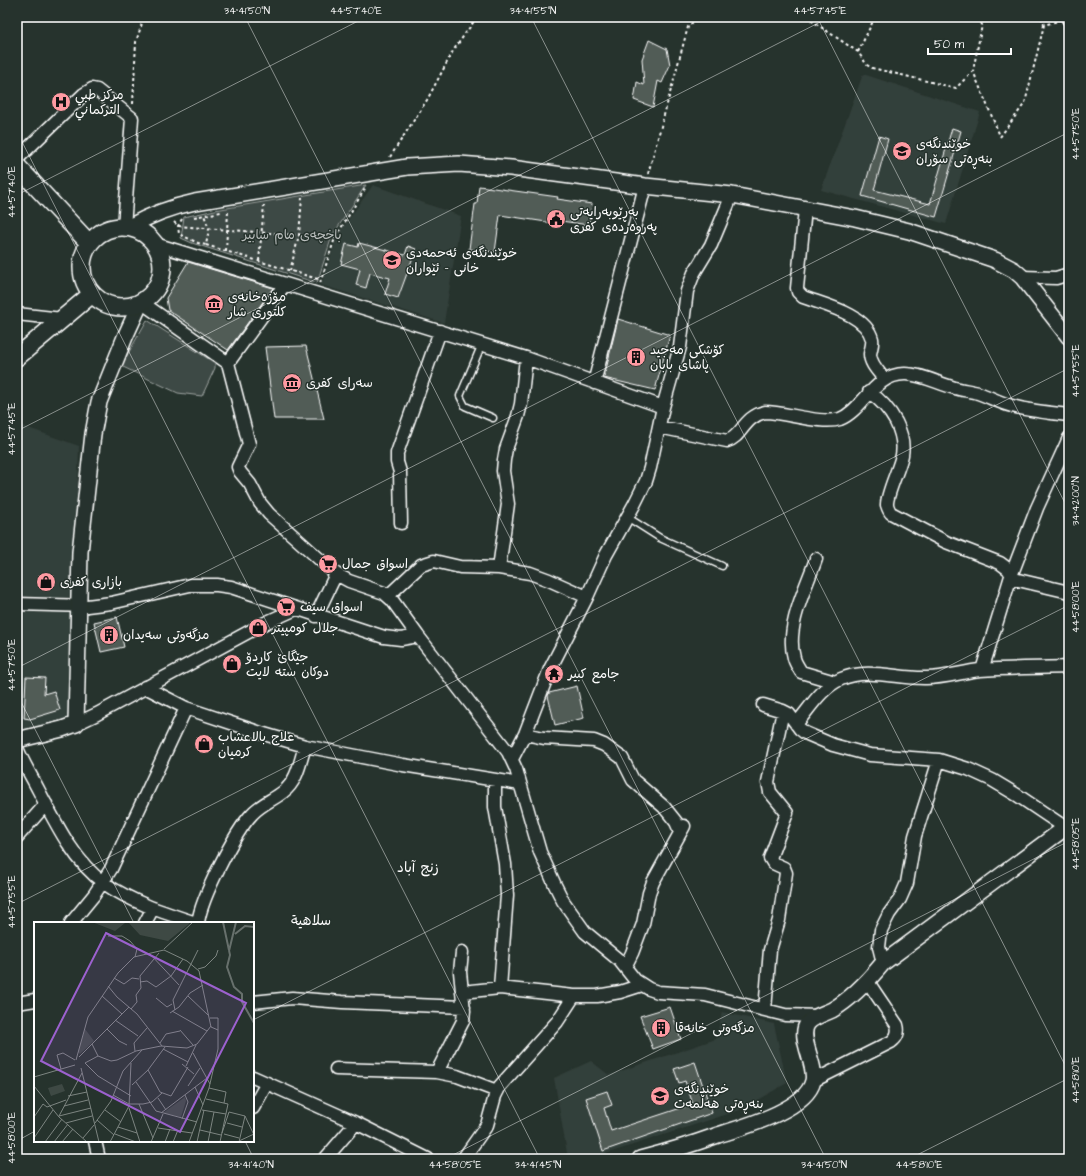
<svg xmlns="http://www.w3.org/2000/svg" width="1086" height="1176" font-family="'Architects Daughter','Playpen Sans Arabic',sans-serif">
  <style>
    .built { fill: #333f3a }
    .green { fill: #3e4944; stroke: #9ea4a2 }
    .building { fill: #515c57; stroke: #fff }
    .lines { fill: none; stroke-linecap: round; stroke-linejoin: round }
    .service-casing { stroke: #fff; stroke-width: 9 }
    .minor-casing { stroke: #fff; stroke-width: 15 }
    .tertiary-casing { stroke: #fff; stroke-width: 18 }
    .secondary-casing { stroke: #fff; stroke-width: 20 }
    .path { stroke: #fff; stroke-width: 2; stroke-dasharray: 3 3; stroke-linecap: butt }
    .service { stroke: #26332d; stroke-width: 6 }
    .minor { stroke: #26332d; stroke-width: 12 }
    .tertiary { stroke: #26332d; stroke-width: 15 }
    .secondary { stroke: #26332d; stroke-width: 17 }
    .ticks { fill: none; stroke: #fff; stroke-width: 1; stroke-opacity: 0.45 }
    .labels { text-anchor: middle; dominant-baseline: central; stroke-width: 3; stroke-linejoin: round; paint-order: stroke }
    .poi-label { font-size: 13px; fill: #fff; stroke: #26332d; text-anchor: start }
    .park-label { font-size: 13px; fill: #bbbfbe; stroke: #26332d }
    .neighbourhood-label { font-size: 14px; fill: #fff; stroke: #26332d }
    .inset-river { fill: none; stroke: #67706c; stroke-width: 2 }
    .inset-road { fill: none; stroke: #7d8581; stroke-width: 1 }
    .view { fill: #9c61cf; fill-opacity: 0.15; stroke: #9c61cf; stroke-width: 2 }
    .inset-edge { fill: none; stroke: #fff; stroke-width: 2 }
    .neatline { fill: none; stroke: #fff; stroke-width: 1.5 }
    .ticks-label { font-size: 10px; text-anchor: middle; fill: #fff }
  </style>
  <rect width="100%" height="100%" fill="#26332d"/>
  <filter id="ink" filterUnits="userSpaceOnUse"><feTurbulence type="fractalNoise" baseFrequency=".025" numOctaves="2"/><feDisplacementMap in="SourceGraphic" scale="8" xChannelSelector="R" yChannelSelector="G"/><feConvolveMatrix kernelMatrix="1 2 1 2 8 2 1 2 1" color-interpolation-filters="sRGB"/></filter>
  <g filter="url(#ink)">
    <path class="built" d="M863,74L980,112L946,224L821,190Z
      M373,185L461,216L444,323L321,285L338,234Z
      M17,424L79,446L70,718L17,735Z
      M722,1012L774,1024L787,1083L740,1110L590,1159H568L554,1078L591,1061L609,1075L716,1039Z"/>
    <path class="green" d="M366,185L332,236L317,283L192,243L181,238L184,217L215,210Z
      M147,320L215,363V368L202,396L178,393L121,366Z"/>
    <path class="building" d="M649,40L667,49L670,65L662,83L658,81L653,107L634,100L637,82L644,85L642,59Z
      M952,128L961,131L936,217L862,196L879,136L888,139L874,190L930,204Z
      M479,186L558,197L557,199L592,204L589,225L554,220L553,223L500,215L495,252L469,249L475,204H477Z
      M359,243L405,255L408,246L416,249L398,298L385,294L390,278L370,273L366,288L356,285L360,269L341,264L346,244L358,247Z
      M188,262L273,288L228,350L168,310L166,298Z
      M618,319L670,335L655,390L604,378Z
      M306,346L324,419H274L265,347Z
      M117,617L124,647L101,652L94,622Z
      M26,677L45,678L44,694L54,691L60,710L30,719L24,718Z
      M577,686L584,718L555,725L548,696L549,693Z
      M670,1007L681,1039L653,1049L640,1016Z
      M695,1062L712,1113L603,1151L586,1098L607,1091L612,1105L604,1108L611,1131L693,1104L685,1081L679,1083L674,1069Z"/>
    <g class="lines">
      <g class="service-casing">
        <path id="service" d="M482,344L460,396L465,406L493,418
          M627,517L660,538L722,566"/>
      </g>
      <g class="minor-casing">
        <path id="minor" d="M1068,19H1069
          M17,159L84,94L92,89L97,90L132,118L124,227
          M805,209L797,288L798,292L803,297C824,305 866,314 872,339C873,344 871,348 870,354C870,364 879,372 885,380
          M155,244L526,358L663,407
          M1022,277L1056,278L1069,274
          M141,302L228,363L249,444L238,467L240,472L250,484L260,503L269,514L336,574L349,581L384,593L392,600L418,636L508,752L516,769L540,852L555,885L563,901L585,932L620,961L635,980L649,989L658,992L705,995L785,1015L818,1016
          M17,314L62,319
          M228,363L285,284
          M594,383L645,186
          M869,392C881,400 889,409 896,422C901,432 904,443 902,455C900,467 886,495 887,505C888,508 889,511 891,513L946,542L1000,563L1008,569L1014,579L1069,592
          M659,427L727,441C742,437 743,417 765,412C785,412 822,425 840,419C863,410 874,374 905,374C922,374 939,384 955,388C962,390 971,391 978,393C990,397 1000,403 1012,406C1031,411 1050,413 1069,415
          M401,523L400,472L397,462V453L440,331
          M816,559C806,588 785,627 794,658C795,663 799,668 801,672L835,682
          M499,568L508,504L503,471L504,460L506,449L518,416L521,404L526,358
          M388,596L421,565L434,561L460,567L499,568L530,573L549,580L587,597
          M17,604L87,606L111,603L190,585H217L231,587L384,637L401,639L418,636
          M316,616L336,574
          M982,670L1011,576L1037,508L1069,438
          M145,687L186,708L264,734L305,746L403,765L520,784
          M763,705L783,711L789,714L800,729L805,733L833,745L870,755L939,760L968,769L992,780L1017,795L1066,828
          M76,724L97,714L267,622L296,609
          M796,724C810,708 821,688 841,679C868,667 898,679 926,678C945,678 962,672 980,670C1010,668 1040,668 1069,667
          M525,734L544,738L594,741L604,745L622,758L633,780L664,807L676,822L680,831
          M17,748C23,763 32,777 39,791C55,822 75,863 104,883C131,902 165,913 196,923
          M512,759L525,734L550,669L587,597L606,555L634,505L646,481L650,468L663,407L680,347L687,291L694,273L711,245L732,195
          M495,780V807L505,864L507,895L500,988
          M17,837L46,804
          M71,923L94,895L111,869L186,708
          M145,923L153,908
          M198,923C201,898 235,832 252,814C261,804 273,800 283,792C297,782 300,762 305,746
          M883,963L879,947L881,930L889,914L900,899L907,883L915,836L939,760
          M625,967L632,953L643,924L649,893L653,882L684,826
          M462,992L500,988L574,996H597L620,992L642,985
          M253,1002L292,998L342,1002L464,1007
          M17,1003L35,1000
          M765,1010L769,961L770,950L779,920L786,873L784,868L773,863L770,858L787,813L770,792L768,782L783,711
          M336,1069L437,1072L457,1076L497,1091
          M437,1072L463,1021L464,1011L460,972L462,952
          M253,1077L356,1123L428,1159
          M813,1081L891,1042C897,1038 899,1032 897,1025L868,982
          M253,1108L267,1083
          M95,1141L99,1159
          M325,1159L356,1123
          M463,1159L487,1125L495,1096L500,1086L557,1022L574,996"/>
      </g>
      <g class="tertiary-casing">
        <path id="tertiary" d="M129,227C150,215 171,207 195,202L407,167L459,164L511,168L645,186L732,195L855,218L909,231L995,260L1014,270L1022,277L1069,337
          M17,740L62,729L76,724L80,552L93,434L99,402L125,337L141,302
          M640,1159C667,1152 693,1144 718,1135C743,1127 806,1110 813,1081C817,1065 797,1036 808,1023C814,1016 824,1014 832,1010C851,999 869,980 883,963L1069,825"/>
      </g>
      <g class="secondary-casing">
        <path id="secondary" d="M17,166L89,243
          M82 267a40 40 0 1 1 80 0a40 40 0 1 1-80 0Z
          M17,357L92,294"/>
      </g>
      <path class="path" d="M806,17L858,52L867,65L872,68L956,88L973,71
        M979,17L982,25L973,71L1000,136
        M1041,17L1044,25
        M858,52L875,17
        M133,104L136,42L144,17
        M1000,137L1025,103L1044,25L1058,21
        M390,157L427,100L453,51L477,17
        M648,174L688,27L698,17
        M194,217L221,212
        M182,219L178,226L179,234L198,243L206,245L209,229L204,215
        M174,222L178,226L335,238
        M206,245L321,280
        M226,251L228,211
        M259,261L264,205
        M290,271L299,235L302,198
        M320,283L335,238L366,187"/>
      <use href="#service" class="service"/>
      <use href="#minor" class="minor"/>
      <use href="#tertiary" class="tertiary"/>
      <use href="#secondary" class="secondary"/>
    </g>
  </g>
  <path class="ticks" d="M245,17L826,1159M531,17L1069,1073M817,17L1069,511M17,132L540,1159M17,195L366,17M17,431L830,17M17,668L1069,132M17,694L134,923M17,904L1069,368M253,1020L1069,605M17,1141L35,1131M245,1141L254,1159M445,1159L1069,841M909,1159L1069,1078"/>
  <defs>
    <g id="hospital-disc" transform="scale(1)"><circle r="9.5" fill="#ff9aa2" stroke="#26332d"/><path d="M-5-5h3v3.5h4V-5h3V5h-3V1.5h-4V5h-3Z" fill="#111"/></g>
    <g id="school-disc" transform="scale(1)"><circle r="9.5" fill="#ff9aa2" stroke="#26332d"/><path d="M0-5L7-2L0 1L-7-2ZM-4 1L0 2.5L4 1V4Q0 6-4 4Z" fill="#111"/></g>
    <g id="civic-disc" transform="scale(1)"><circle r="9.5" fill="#ff9aa2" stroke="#26332d"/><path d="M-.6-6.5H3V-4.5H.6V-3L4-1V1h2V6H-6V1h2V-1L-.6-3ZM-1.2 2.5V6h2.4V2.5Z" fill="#111"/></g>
    <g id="museum-disc" transform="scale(1)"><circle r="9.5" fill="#ff9aa2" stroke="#26332d"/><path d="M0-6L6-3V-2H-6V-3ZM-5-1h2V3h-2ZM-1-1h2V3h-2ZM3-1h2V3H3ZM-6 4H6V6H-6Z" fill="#111"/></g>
    <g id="building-disc" transform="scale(1)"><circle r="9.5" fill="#ff9aa2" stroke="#26332d"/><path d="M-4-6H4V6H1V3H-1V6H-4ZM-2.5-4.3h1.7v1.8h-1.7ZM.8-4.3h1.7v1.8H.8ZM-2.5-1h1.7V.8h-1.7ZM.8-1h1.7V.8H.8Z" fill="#111"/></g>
    <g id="supermarket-disc" transform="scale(1)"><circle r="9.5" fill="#ff9aa2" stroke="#26332d"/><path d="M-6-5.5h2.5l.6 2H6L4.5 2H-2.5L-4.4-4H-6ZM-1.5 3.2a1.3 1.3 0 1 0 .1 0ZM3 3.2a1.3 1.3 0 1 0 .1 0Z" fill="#111"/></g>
    <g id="shop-disc" transform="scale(1)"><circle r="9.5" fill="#ff9aa2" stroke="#26332d"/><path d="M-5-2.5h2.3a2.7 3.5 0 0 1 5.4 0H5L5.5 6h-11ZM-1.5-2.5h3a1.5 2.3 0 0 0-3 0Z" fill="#111"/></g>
    <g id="temple-disc" transform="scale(1)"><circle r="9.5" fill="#ff9aa2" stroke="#26332d"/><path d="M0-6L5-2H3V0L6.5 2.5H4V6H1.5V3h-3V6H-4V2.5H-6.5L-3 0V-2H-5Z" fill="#111"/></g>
  </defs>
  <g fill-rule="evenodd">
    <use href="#hospital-disc" x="61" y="102"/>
    <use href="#school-disc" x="902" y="151"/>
    <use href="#civic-disc" x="556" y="219"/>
    <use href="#school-disc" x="392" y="260"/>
    <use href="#museum-disc" x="214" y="304"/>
    <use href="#building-disc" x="636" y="357"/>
    <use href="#museum-disc" x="292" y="383"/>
    <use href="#supermarket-disc" x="328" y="564"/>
    <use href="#shop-disc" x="46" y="582"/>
    <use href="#supermarket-disc" x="286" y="607"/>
    <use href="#shop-disc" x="258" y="628"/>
    <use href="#building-disc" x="109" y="635"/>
    <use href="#shop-disc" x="232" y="664"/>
    <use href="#temple-disc" x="554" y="674"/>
    <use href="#shop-disc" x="204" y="744"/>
    <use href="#building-disc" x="661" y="1028"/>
    <use href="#school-disc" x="660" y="1096"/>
  </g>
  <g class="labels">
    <g class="poi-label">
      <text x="75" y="95">مركز طبي<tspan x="75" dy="15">التركماني</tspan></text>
      <text x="916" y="144">خوێندنگەی<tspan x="916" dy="15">بنەڕەتی سۆران</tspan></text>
      <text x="570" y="212">بەڕێوبەرایەتی<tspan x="570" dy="15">پەروەردەی کفری</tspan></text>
      <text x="406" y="253">خوێندنگەی ئەحمەدی<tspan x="406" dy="15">خانی - ئێواران</tspan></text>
      <text x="228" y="297">مۆزەخانەی<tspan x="228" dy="15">کلتوری شار</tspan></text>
      <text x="650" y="350">کۆشکی مەجید<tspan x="650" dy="15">پاشای بابان</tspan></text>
      <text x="306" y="383">سەرای کفری</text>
      <text x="342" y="564">اسواق جمال</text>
      <text x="60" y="582">بازاری کفری</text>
      <text x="300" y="607">اسواق سيف</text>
      <text x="272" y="628">جلال کومپیتر</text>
      <text x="123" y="635">مزگەوتی سەیدان</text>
      <text x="246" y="657">جێگاێ کاردۆ<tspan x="246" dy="15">دوکان ستە لایت</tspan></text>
      <text x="568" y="674">جامع كبير</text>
      <text x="218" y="737">علاج بالاعشاب<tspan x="218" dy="15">كرميان</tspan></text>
      <text x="675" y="1028">مزگەوتی خانەقا</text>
      <text x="674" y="1089">خوێندنگەی<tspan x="674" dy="15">بنەڕەتی هەڵمەت</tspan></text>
    </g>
    <g class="park-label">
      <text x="292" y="235">باخچەی مام سابیر</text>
    </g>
    <g class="neighbourhood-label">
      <text x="418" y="868">زنج آباد</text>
      <text x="311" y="921">سلاهية</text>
    </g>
  </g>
  <g transform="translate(34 922)">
    <rect width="220" height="220" fill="#26332d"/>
    <path d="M58,0H91V1L81,9ZM94,0H155V2L134,19L106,13ZM51,107L60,119L46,132L44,130ZM28,162L31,169L17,174L14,166ZM151,175L152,179L147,195L129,191Z" fill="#3e4944"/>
    <path class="inset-river" d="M189,0L196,33L193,45L200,65L208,72V80L220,101M201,12L211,4L220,5M195,29L202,0"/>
    <path class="inset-road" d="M74,14H88L96,19L103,27L101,35M130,27L159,0M116,32L145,63M164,47L171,45L182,34L184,28M80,56L90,62L98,56L105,57M106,60L113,59L122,65L137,54L149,37M74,64L83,75L103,92L128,124M68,74L88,92M154,74L174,93M122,76L133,85L138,82M97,87L103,80L102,73L107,66L106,54L125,31M141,88L139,78L164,28M138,89L173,109M136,91L145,85L156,71L169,63M81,98L104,114M73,107L85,119L93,123M146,108L159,123M126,121L132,112L146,109M58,122L64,134M129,127L154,140M101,129L100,121L113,106M159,131L176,162M45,135L95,85M42,138L54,95L84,51L100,35L130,28L153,39L165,49L177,105L184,108M148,142L160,152M152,144L162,123M47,146L65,220M27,147L23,133L29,131L41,138M114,148L126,170L137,174L154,145M0,155L41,143M102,160L122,189L163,200M98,163L114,148L131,125M0,164L25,195L53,220M154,164L166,146M161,165L169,183M175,166L192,170L190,181M79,173L95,182H109L118,180L128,171M34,174L53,170M97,174L64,154L51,141L64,134L77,139L83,138L102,129L127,124L153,126L163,122L177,104M124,176L132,188M172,177L194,182L186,220M105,182L119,216M30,184L54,178M95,186L106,220M71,188L87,200M168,188L192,192M195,190L211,194M127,191L173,156M25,194L48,151M25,194L57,186M211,194L220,213M0,195L9,182L13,185L32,178M148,197L154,180L151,173M63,198L80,213M32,201L58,194M61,201L77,179L89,149L108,128M193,201L208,205M84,205L103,211M124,206L158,211M166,208L187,213M188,211L195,190M81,212L102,220M190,212L205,216M0,216L19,188M49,216L60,203M205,219L220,212M11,220L28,197M20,220L34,202M28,220L39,207M76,220L95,184L97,141M117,220L129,192M131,220L136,207M139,220L144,208M155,220L175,166L184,127V96H176M163,220L170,188M174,220L180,190M205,220L211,194"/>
    <path class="view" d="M72,11L212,81L146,210L7,139Z"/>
    <rect width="220" height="220" class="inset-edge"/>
  </g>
  <rect width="1086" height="1176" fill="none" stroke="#26332d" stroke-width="44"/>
  <path d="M928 48v6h83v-6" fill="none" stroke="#ffffff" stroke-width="2"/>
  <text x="934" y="48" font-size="12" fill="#ffffff" stroke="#26332d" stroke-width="3" paint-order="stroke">50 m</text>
  <rect x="22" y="22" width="1042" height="1132" class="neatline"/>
  <g class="ticks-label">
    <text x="247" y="14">34°41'50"N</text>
    <text x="356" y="14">44°57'40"E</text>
    <text x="533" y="14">34°41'55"N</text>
    <text x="820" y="14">44°57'45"E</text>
    <text transform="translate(1075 134) rotate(-90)" y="4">44°57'50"E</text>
    <text transform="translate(11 192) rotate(-90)" y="4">44°57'40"E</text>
    <text transform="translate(1075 371) rotate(-90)" y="4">44°57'55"E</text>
    <text transform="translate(11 429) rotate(-90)" y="4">44°57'45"E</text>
    <text transform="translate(1075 501) rotate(-90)" y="4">34°42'00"N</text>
    <text transform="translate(1075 607) rotate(-90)" y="4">44°58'00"E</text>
    <text transform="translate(11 665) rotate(-90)" y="4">44°57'50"E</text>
    <text transform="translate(1075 844) rotate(-90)" y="4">44°58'05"E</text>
    <text transform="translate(11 902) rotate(-90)" y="4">44°57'55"E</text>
    <text transform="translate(1075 1080) rotate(-90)" y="4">44°58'10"E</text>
    <text transform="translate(11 1138) rotate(-90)" y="4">44°58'00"E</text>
    <text x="251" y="1168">34°41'40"N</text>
    <text x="455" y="1168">44°58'05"E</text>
    <text x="538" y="1168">34°41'45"N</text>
    <text x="824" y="1168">34°41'50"N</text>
    <text x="919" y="1168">44°58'10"E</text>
  </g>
</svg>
